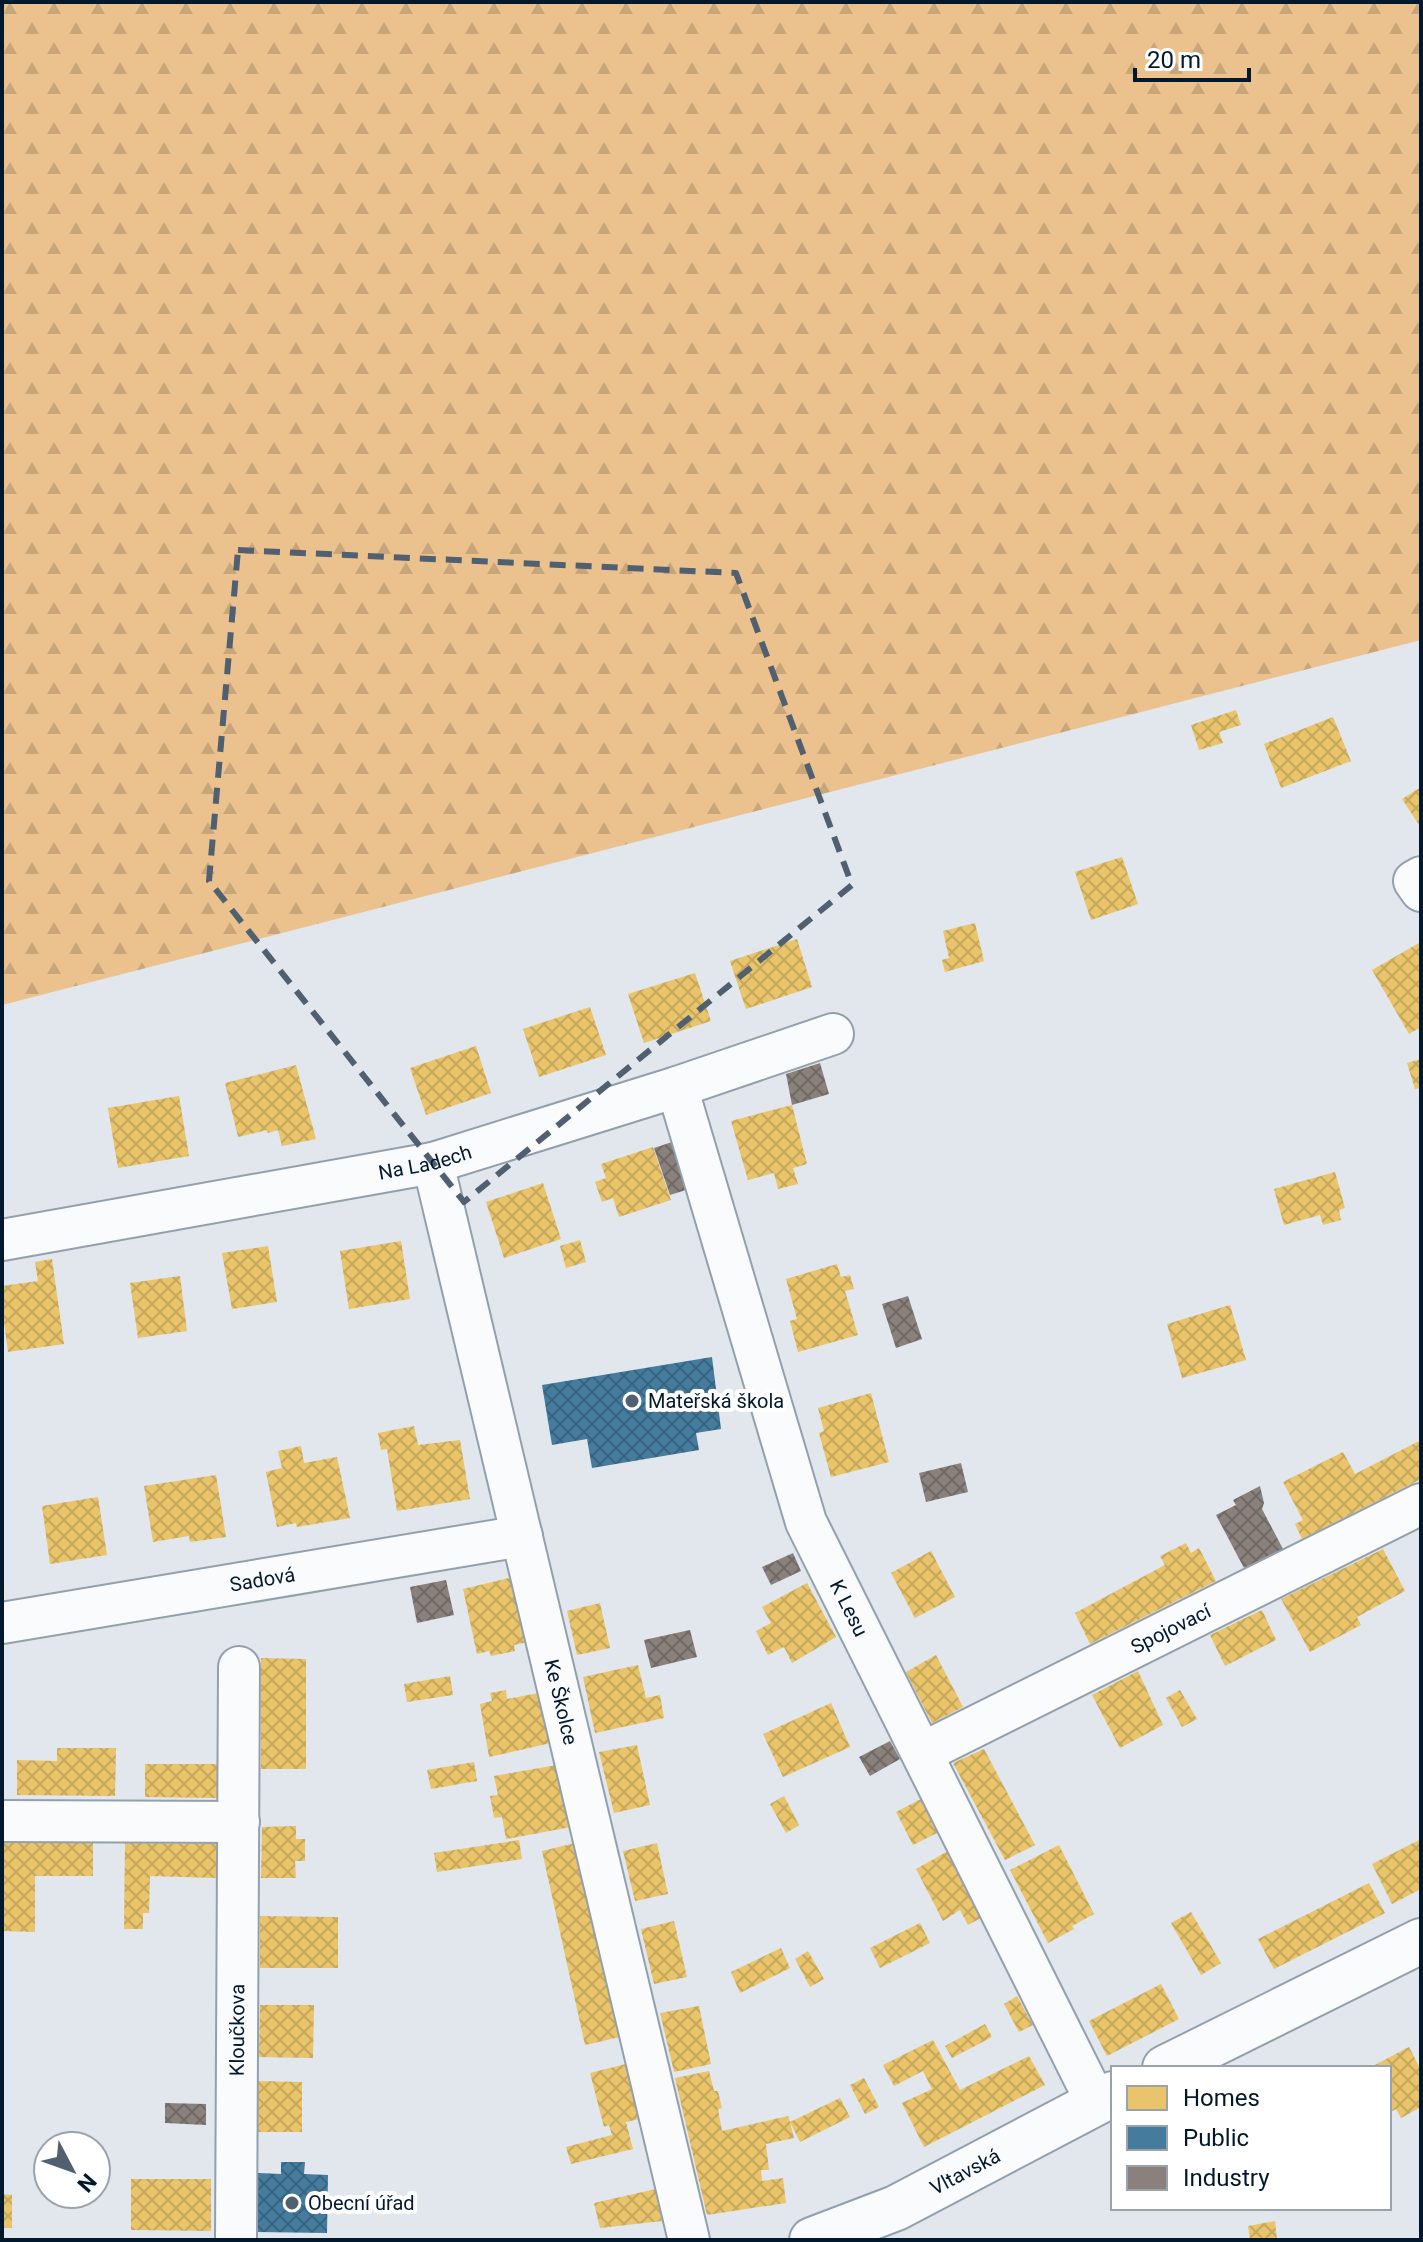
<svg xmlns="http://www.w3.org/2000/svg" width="1423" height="2242" font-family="Roboto,sans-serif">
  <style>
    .forest { fill: url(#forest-firs) }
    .homes { fill: url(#homes-cross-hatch) }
    .public { fill: url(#public-cross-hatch) }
    .industry { fill: url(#industry-cross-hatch) }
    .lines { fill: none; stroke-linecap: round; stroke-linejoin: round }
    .minor-casing { stroke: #92a0ad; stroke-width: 44 }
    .tertiary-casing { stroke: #92a0ad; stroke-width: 48 }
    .minor { stroke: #fafbfc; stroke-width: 40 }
    .tertiary { stroke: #fafbfc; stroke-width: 44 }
    .marked { fill: none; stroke: #506070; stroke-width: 6; stroke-dasharray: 16 10; stroke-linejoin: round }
    .poi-dot { fill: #506070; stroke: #fff; stroke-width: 3 }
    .labels { text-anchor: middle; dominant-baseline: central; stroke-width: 8; stroke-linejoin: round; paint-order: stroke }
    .street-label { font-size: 20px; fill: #02182d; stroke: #fff }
    .poi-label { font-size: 20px; fill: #02182d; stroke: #fff; text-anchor: start }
  </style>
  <defs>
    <pattern id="forest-firs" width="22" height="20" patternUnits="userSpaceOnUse" patternTransform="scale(2)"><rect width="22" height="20" fill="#ebc28d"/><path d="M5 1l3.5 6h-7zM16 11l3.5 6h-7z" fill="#c8a67a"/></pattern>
    <pattern id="homes-cross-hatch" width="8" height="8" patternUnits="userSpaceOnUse" patternTransform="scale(2)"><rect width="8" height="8" fill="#e9c46a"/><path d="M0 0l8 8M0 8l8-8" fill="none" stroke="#c6a85c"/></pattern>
    <pattern id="public-cross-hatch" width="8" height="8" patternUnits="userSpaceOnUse" patternTransform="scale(2)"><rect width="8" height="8" fill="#457b9d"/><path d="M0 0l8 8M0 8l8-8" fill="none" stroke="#376480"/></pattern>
    <pattern id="industry-cross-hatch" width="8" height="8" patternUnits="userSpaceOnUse" patternTransform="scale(2)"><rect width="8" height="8" fill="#8a817c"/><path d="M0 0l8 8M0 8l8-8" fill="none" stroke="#6f6966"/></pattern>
  </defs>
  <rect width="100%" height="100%" fill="#e1e7ed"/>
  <path class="forest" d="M2,2H1421V640L2,1005Z"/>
  <path class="homes" d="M1236,710L1241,725L1219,732L1223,743L1199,750L1191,725Z
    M1333,717L1351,761L1281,788L1264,744Z
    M1421,787V828L1402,799Z
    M1122,857L1138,904L1091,920L1075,872Z
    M975,923L984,961L945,972L942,960L949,958L943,931Z
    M797,939L812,987L746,1009L730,961Z
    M1419,943L1421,947V1027L1409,1034L1372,970Z
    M695,973L711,1021L644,1043L628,994Z
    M590,1007L606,1055L539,1077L523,1029Z
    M476,1046L491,1093L426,1115L410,1068Z
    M1421,1059V1088L1415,1089L1407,1063Z
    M296,1065L316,1139L282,1146L278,1130L268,1133L267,1130L238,1137L225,1083Z
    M179,1096L189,1156L118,1168L108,1108Z
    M792,1105L807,1164L793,1168L798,1184L778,1189L774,1173L748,1180L731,1121Z
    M653,1147L671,1200L619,1217L613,1198L602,1202L595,1182L606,1178L601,1164Z
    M1335,1172L1345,1208L1339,1210L1341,1220L1323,1225L1320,1215L1284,1225L1274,1189Z
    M543,1183L561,1239L504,1258L486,1202Z
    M580,1240L586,1262L566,1268L560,1246Z
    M401,1241L410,1299L349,1309L340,1251Z
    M268,1246L277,1302L232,1309L222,1253Z
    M52,1259L64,1344L8,1352L2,1307V1286L38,1281L35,1262Z
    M837,1264L841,1277L850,1275L854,1289L845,1291L858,1335L798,1352L790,1321L797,1319L786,1279Z
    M180,1276L187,1331L138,1338L130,1283Z
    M1230,1305L1246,1360L1182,1378L1167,1324Z
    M871,1393L889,1462L831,1477L819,1433L824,1431L818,1408Z
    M414,1426L418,1445L460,1440L470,1499L397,1511L387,1449L381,1450L378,1433Z
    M1421,1440V1479L1302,1539L1295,1524L1303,1520L1283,1482L1343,1452L1355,1474Z
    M301,1446L304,1463L337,1457L350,1518L297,1527L296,1523L277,1527L266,1472L282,1468L278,1451Z
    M216,1475L226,1537L190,1542L189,1536L153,1542L144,1486Z
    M98,1497L107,1555L50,1564L42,1506Z
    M1186,1543L1191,1553L1199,1548L1216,1581L1090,1644L1075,1613L1165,1565L1160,1556Z
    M1383,1549L1405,1591L1357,1617L1361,1625L1310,1652L1281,1599Z
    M931,1551L955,1597L915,1618L891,1573Z
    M513,1577L528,1642L514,1645L515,1651L491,1656L489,1651L477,1654L463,1589Z
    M807,1583L836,1637L792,1663L784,1647L768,1655L756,1631L771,1623L762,1607Z
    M600,1603L610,1648L577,1655L567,1611Z
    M1262,1610L1276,1640L1225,1666L1210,1635Z
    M936,1655L963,1707L932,1723L906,1672Z
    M261,1658L306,1659V1769H261Z
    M638,1665L646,1698L660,1695L664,1718L595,1733L583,1677Z
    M1138,1671L1163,1725L1120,1748L1092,1695Z
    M450,1676L453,1695L407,1702L404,1684Z
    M506,1690L507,1699L539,1693L551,1743L489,1757L480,1704L492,1701L490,1693Z
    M1180,1690L1197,1719L1182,1727L1166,1698Z
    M831,1703L850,1747L783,1777L763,1734Z
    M637,1745L650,1805L614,1813L599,1752Z
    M57,1748H116L115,1796L17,1795V1760L57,1761Z
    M984,1749L1035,1845L1005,1860L953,1763Z
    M474,1762L477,1781L431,1789L427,1770Z
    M145,1764H217V1798L145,1797Z
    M557,1765L571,1827L506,1839L502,1817L494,1818L490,1796L498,1795L494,1776Z
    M784,1796L799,1825L786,1833L770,1804Z
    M921,1799L939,1832L913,1845L896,1812Z
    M296,1826V1839H305V1861H295L296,1878H261L262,1827Z
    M1421,1839V1889L1392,1904L1372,1864Z
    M519,1840L522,1859L437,1872L434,1853Z
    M2,1841L93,1842V1876H35V1932L2,1931Z
    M125,1843L216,1844V1878L150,1876L149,1913H143V1929H124Z
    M575,1843L620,2037L585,2045L542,1851Z
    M657,1843L668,1894L635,1901L623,1851Z
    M1059,1845L1094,1914L1072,1926L1074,1929L1048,1943L1010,1870Z
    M948,1851L983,1917L968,1925L960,1910L943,1921L916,1869Z
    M1369,1883L1385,1913L1274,1969L1258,1939Z
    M1191,1912L1221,1963L1201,1975L1171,1923Z
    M260,1916L338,1917V1968H260Z
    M674,1921L687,1977L654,1984L641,1929Z
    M920,1923L930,1943L880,1968L870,1948Z
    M781,1948L790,1968L740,1993L731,1972Z
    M808,1951L824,1979L810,1987L795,1959Z
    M1161,1984L1179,2019L1107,2056L1089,2021Z
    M1017,1996L1033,2025L1019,2032L1004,2004Z
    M260,2005H314L313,2058L259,2057Z
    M699,2006L711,2064L674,2072L660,2013Z
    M985,2024L992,2037L952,2058L945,2046Z
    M933,2040L960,2090L1029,2056L1045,2085L924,2147L902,2103L932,2089L923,2071L894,2086L883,2065Z
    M1409,2047L1421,2070V2107L1401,2118L1396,2109L1389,2113V2068H1369Z
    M626,2064L639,2119L626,2122L633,2149L571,2164L566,2147L612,2135L609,2125L604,2127L590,2073Z
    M709,2071L714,2091H718L722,2108L718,2109L722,2131L788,2116L790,2122L840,2098L850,2117L800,2142L790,2122L794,2138L766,2144L769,2170H761L762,2181L783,2178L786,2203L707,2215L675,2078Z
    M864,2078L879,2107L865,2114L850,2085Z
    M258,2081L302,2082V2132H258Z
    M131,2179H211V2231L131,2230Z
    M656,2189L662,2221L600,2228L594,2203Z
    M2,2194L12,2195V2228H2Z
    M1275,2221L1277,2240H1250L1248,2226Z"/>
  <path class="public" d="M712,1357L721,1429L696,1433L699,1450L592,1468L587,1439L552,1445L542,1385Z
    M281,2162H305L304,2174L328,2175L327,2233L256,2232L258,2173L281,2174Z"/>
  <path class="industry" d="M820,1063L829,1094L792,1105L786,1074Z
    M672,1142L686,1190L670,1195L654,1148Z
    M908,1296L922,1339L896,1348L882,1304Z
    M961,1463L968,1492L926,1502L919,1473Z
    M1260,1486L1264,1503L1262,1509L1283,1549L1244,1568L1216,1515L1236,1505L1233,1500Z
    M793,1553L801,1571L771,1585L762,1567Z
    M446,1580L454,1615L417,1623L410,1587Z
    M690,1630L697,1657L651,1668L644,1640Z
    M890,1741L900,1759L870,1776L859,1757Z
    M165,2103L206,2104V2125L165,2123Z"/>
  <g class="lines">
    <g class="minor-casing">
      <g id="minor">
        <path d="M1421,877L1414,881L1421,891"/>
        <path id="s1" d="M677,1087L806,1522L1096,2102"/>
        <path id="s2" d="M433,1163L689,2240"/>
        <path id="s3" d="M2,1240L433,1163L677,1087L833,1034"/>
        <path id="s4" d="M2,1623L522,1536"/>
        <path id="s5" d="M922,1753L1421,1504"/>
        <path d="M2,1821L239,1822"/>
        <path id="s6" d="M236,2240L239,1667"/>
      </g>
    </g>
    <g class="tertiary-casing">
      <g id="tertiary">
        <path d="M1165,2068L1421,1941"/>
        <path id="s7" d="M812,2240L896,2208L1113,2094"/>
      </g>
    </g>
    <use href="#minor" class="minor"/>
    <use href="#tertiary" class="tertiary"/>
  </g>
  <path class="marked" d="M238,550L736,573L852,885L464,1202L209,881Z"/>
  <g class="poi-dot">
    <circle cx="632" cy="1401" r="8"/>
    <circle cx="292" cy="2203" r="8"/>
  </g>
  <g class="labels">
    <g class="street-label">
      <text stroke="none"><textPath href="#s3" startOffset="430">Na Ladech</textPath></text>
      <text stroke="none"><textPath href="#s4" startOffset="264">Sadová</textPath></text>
      <text stroke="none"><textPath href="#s1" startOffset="550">K Lesu</textPath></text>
      <text stroke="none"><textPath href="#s5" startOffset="278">Spojovací</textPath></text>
      <text stroke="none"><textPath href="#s2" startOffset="554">Ke Školce</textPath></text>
      <text stroke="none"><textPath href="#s6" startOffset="210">Kloučkova</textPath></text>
      <text stroke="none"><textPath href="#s7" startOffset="168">Vltavská</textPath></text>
    </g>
    <g class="poi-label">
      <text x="648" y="1401">Mateřská škola</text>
      <text x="308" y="2203">Obecní úřad</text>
    </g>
  </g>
  <rect width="1423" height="2242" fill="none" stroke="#02182d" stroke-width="8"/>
  <rect x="1111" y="2066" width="280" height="144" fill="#ffffff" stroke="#9aa3ab" stroke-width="2"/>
  <rect x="1127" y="2086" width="40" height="24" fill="#e9c46a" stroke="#9aa3ab" stroke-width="2"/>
  <text x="1183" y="2106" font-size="24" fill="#02182d">Homes</text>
  <rect x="1127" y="2126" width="40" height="24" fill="#457b9d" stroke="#9aa3ab" stroke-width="2"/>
  <text x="1183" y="2146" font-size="24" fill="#02182d">Public</text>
  <rect x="1127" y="2166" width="40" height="24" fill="#8a817c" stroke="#9aa3ab" stroke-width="2"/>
  <text x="1183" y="2186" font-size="24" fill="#02182d">Industry</text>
  <g transform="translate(72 2170) rotate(131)"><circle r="38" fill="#ffffff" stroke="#9aa3ab" stroke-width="2"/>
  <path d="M0-6L14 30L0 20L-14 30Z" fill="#506070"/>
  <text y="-12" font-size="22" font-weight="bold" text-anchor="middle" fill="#02182d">N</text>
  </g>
  <path d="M1135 68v12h114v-12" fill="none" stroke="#02182d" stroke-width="4"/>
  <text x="1147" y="68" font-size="24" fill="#02182d" stroke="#ffffff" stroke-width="6" paint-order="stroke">20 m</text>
</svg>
